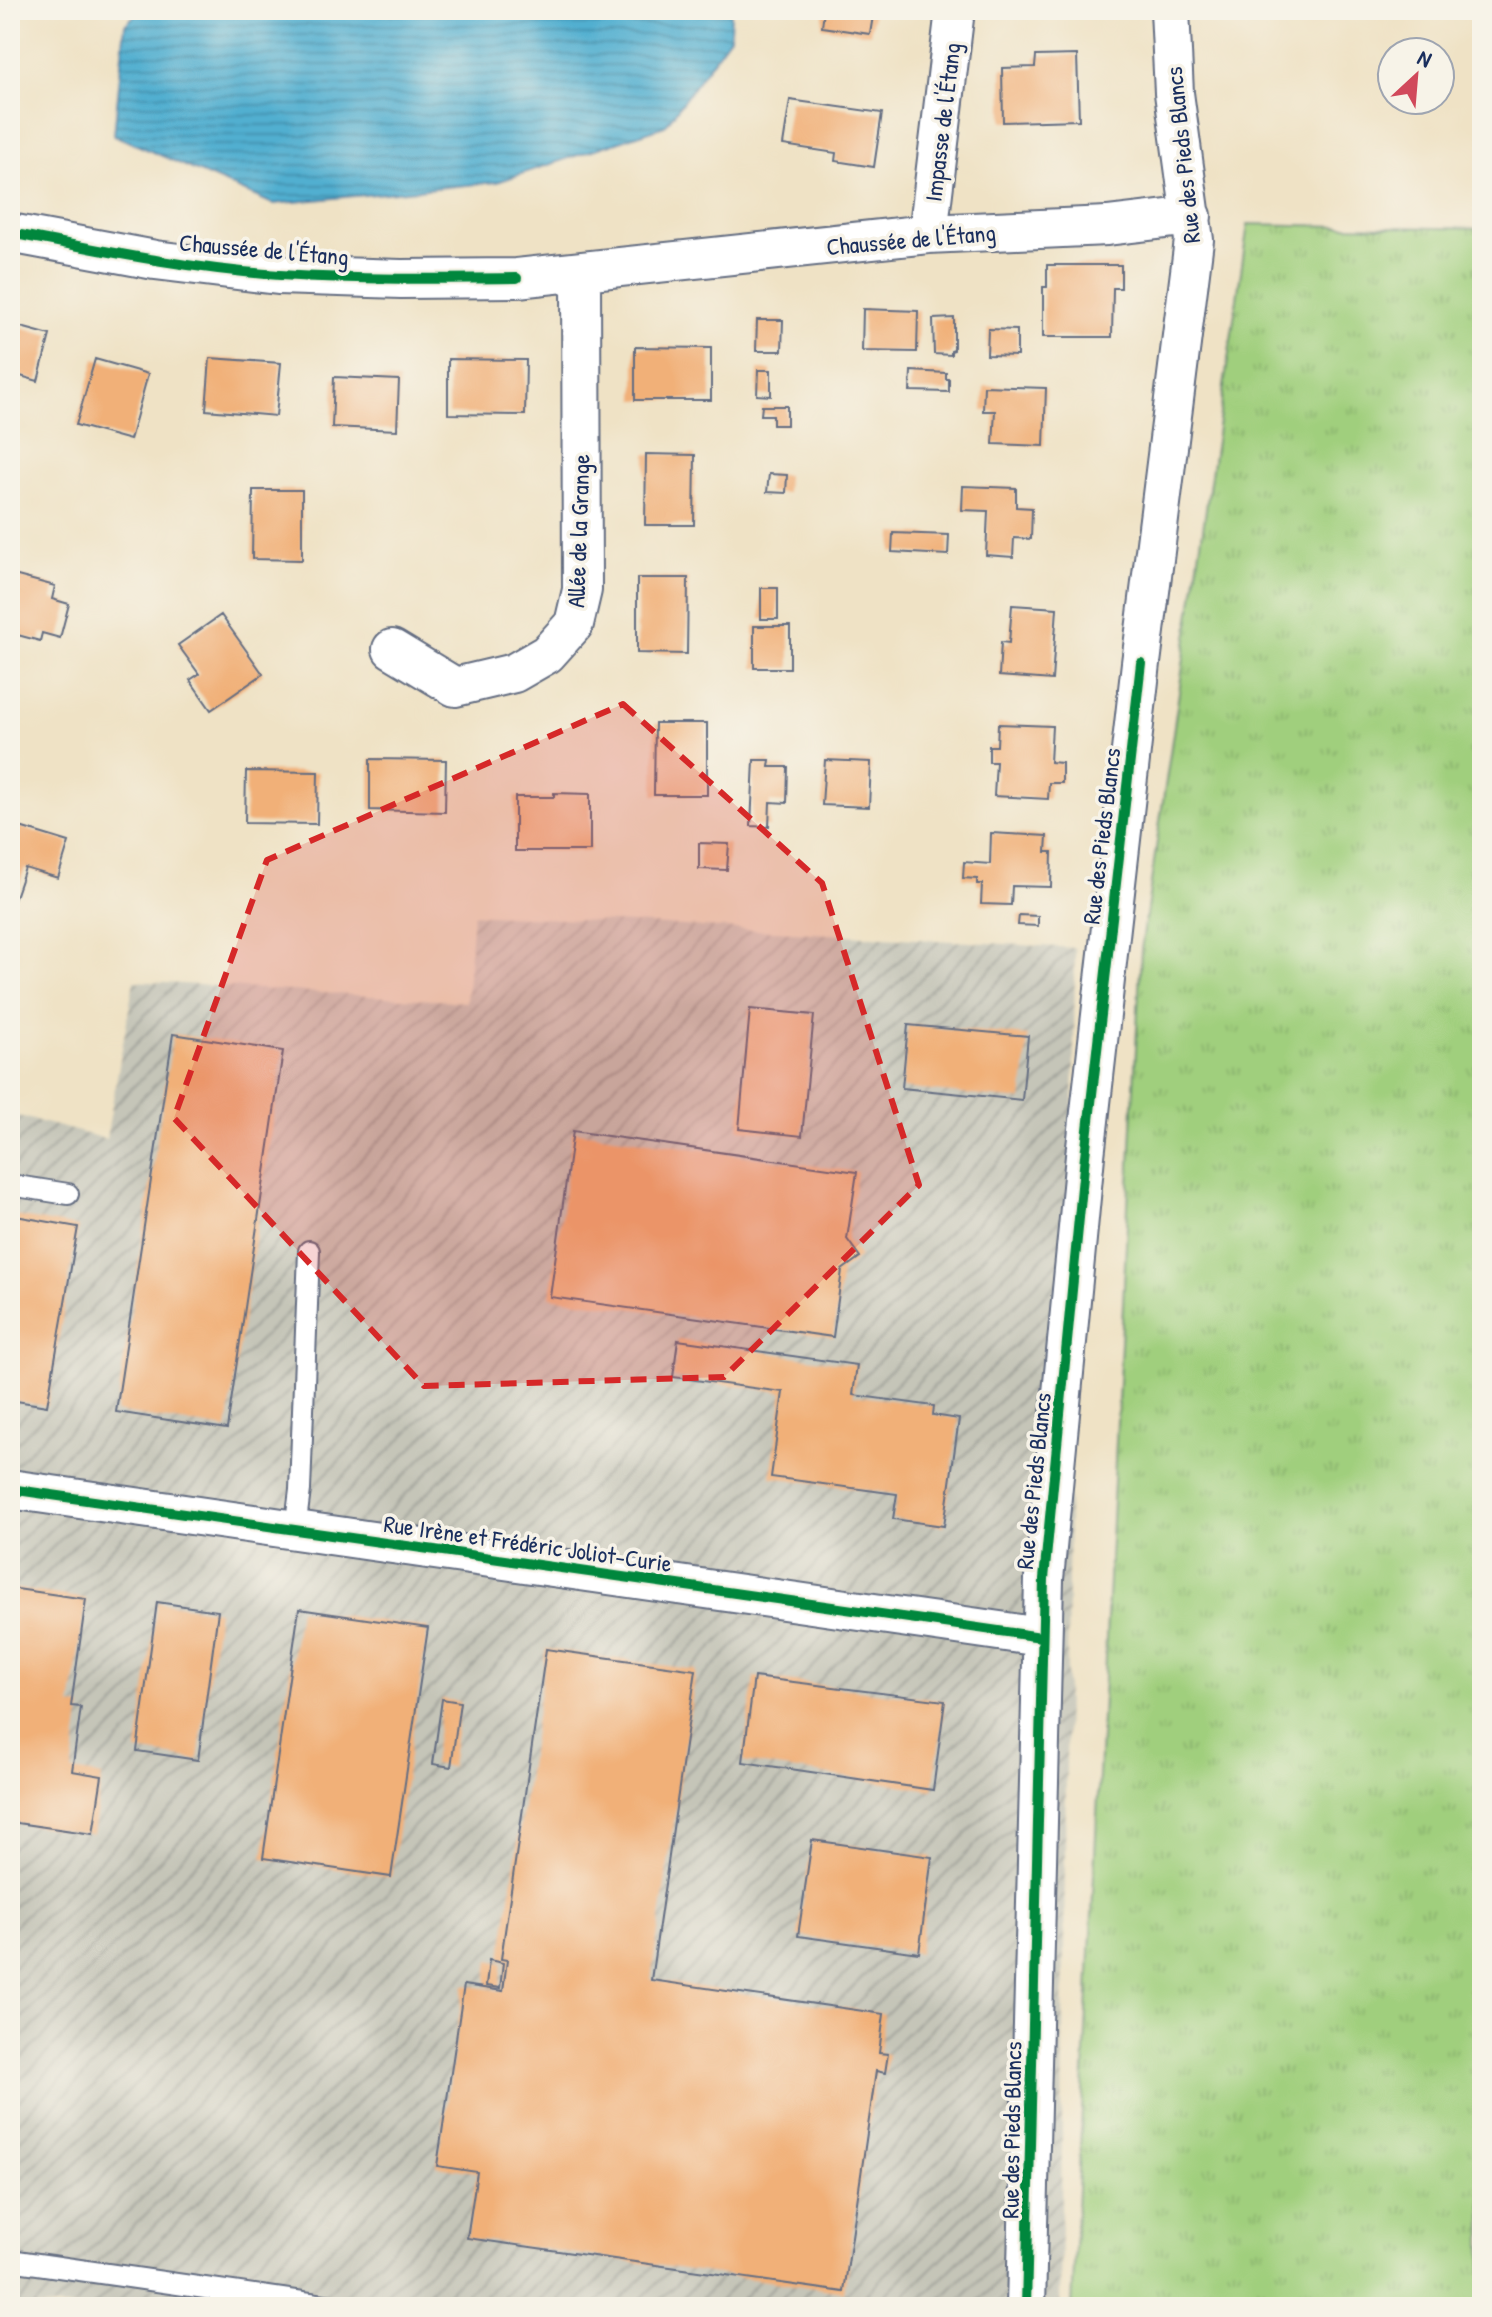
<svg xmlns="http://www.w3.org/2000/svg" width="1492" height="2317" font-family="'Patrick Hand',sans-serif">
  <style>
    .industrial { fill: url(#industrial-furrows) }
    .grass { fill: url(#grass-tufts); stroke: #5e7f6e; stroke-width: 2 }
    .water { fill: url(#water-rules); stroke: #366f97; stroke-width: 2 }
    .building { fill: #f1b078 }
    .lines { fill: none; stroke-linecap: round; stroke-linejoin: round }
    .service-casing { stroke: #656e82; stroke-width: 24 }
    .minor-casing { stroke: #656e82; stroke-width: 42 }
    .service { stroke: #fff; stroke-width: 20 }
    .minor { stroke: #fff; stroke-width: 38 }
    .cycleway-casing { stroke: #f7f3e8; stroke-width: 15 }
    .cycleway { stroke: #00873e; stroke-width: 10 }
    .marked { fill: #d62828; fill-opacity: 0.2; stroke: #d62828; stroke-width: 6; stroke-dasharray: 16 10; stroke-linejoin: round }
    .labels { text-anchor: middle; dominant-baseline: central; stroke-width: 7; stroke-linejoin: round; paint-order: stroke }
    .street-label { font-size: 24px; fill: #1b2f5e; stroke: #f7f3e8 }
  </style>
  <defs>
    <pattern id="industrial-furrows" width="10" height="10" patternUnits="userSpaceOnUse" patternTransform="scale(2)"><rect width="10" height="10" fill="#c5c5b8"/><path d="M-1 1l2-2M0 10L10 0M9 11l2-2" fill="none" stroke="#9fa099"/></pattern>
    <pattern id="grass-tufts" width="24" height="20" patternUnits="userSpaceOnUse" patternTransform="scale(2)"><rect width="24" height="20" fill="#a0cf7d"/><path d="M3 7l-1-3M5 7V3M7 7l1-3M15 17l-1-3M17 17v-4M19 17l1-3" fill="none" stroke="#89b26e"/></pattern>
    <pattern id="water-rules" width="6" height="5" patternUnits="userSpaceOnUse" patternTransform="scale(2)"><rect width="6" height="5" fill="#51afd0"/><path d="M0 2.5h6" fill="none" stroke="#428fac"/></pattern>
  </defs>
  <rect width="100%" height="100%" fill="#f7f3e8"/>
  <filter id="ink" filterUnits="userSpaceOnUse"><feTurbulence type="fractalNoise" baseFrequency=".0125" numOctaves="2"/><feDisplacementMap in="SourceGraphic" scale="16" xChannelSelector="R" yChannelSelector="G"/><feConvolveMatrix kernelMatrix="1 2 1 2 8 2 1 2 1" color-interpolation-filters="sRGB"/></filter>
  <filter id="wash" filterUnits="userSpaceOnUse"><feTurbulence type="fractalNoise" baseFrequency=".006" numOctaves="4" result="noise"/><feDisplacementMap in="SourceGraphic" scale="32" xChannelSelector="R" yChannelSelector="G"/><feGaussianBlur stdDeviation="1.8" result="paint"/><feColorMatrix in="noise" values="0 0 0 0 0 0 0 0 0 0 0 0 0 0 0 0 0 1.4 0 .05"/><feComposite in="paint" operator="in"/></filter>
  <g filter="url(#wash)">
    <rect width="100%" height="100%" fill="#efe2c5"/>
    <path class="industrial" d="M473,914L1075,948L1060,2307H10V1114L106,1139L134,981L466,1002Z"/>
    <path class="grass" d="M1248,224L1482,229V2307H1072L1141,950Z"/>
    <path class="water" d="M140,10H731L730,37L665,126L497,182L273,204L114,135L125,25Z"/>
    <g id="blocks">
      <path class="building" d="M824,10H874L870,34L822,27Z
        M1077,55L1079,120L1003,122L1002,68L1035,67L1036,56Z
        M790,100L882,113L874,167L835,161L836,153L783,145Z
        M1047,265H1121V288H1113L1112,337H1043V287H1047Z
        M863,309L918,311L917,352L862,351Z
        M954,318V350L951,351V355L934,354L933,319Z
        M757,320H783L782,351H756Z
        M10,324L50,335L38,381L10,373Z
        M988,329L1017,330V356L987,355Z
        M635,347L711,348V400H635Z
        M210,358L281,363L276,416L206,410Z
        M95,359L148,374L130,440L76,425Z
        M448,359L526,360L525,415L448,414Z
        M758,370H771V396L757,395Z
        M911,371L946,373V379H949V392L910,391Z
        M334,377L399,380L397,430L332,427Z
        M984,386L1046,388L1044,446L993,444L995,411H983Z
        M762,406H787V425H773V415H761Z
        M646,454L695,455L694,525H645Z
        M769,474L787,475L786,493L767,492Z
        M963,486L1016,488V507L1032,508L1031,539L1014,538L1013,557L986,555L988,511L962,510Z
        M253,490H302V560L252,559Z
        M893,533L949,535L948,555L892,552Z
        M10,574L55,586L52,599L69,604L60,638L42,633L40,641L10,633Z
        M637,578H688L687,654L637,653Z
        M761,588H778V619H761Z
        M1012,605L1057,608L1052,680L999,676L1001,642L1009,643Z
        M221,615L263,674L211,710L190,680L199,674L178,645Z
        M754,626H790V668H754Z
        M655,723H707V795H654Z
        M998,724L1052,726L1050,762L1062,763V783H1049L1048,799L994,796L996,762H989V746H997Z
        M370,759L446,760L445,812L370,810Z
        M754,760H770L769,767H788L787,803L770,802L769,827L751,826Z
        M825,760L871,762L869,807L822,805Z
        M246,771L318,772L317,824L245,823Z
        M554,793L590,794V851H515V797H554Z
        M10,824L69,842L58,878L25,868L14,900L10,899Z
        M991,833L1047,836L1046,852H1052L1051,887L1012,886L1011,905L981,904L982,884H977V879L963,878L964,862L990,864Z
        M699,843L729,844L727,870L699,869Z
        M1019,915L1038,916V926L1018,925Z
        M750,1009L814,1015L802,1136L739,1129Z
        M908,1025L1028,1036L1022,1100L902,1088Z
        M173,1034L283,1051L227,1429L116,1412Z
        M573,1131L857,1172L847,1239L860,1257L842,1270L833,1337L550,1297Z
        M10,1215L78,1227L47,1406L10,1400Z
        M678,1340L857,1365L853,1395L934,1406L933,1415L959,1419L944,1526L893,1519L897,1494L771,1477L783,1392L673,1377Z
        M10,1588L86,1599L71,1706L81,1707L72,1771L102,1776L93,1834L10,1822Z
        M157,1602L218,1611L198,1760L137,1751Z
        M299,1609L428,1628L391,1877L263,1858Z
        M546,1649L696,1670L651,1980L884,2014L879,2053L888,2054L885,2073L876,2071L844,2292L467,2238L477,2172L437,2166L464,1985L503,1991L507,1960L501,1959Z
        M754,1677L945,1701L933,1790L743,1762Z
        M442,1699L460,1702L451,1767L433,1764Z
        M812,1840L932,1857L919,1953L798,1936Z
        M489,1960L503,1963L500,1988L486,1986Z"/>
    </g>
  </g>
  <g filter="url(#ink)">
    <use href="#blocks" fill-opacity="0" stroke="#656e82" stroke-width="2"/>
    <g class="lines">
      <g class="service-casing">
        <path id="service" d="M10,1185L68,1194
          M295,1530L300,1490L309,1251
          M10,2260L338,2307"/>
      </g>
      <g class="minor-casing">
        <path id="minor" d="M10,233L155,260L278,275L401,279L517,278L928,234L1107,226L1192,216
          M928,234L955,10
          M392,649L455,687L514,673L547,654L574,624L582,590L581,273
          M10,1489L1041,1637
          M1026,2307L1044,1579L1085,1156L1141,663L1194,240L1174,93L1170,10"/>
      </g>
      <use href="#service" class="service"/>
      <use href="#minor" class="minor"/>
      <g class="cycleway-casing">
        <path id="cycleway" d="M10,233C99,250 189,269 280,275C359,280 438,279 517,278
          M10,1489L1041,1637
          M1026,2307L1044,1579L1085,1156L1141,663"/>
      </g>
      <use href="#cycleway" class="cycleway"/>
    </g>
  </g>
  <path class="marked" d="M623,704L822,883L919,1185L724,1377L424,1386L174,1118L267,860Z"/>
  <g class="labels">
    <g class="street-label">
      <text transform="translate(942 122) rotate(-83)">Impasse de l'Étang</text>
      <text transform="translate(1182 155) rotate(-96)">Rue des Pieds Blancs</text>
      <text transform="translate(911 239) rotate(-5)">Chaussée de l'Étang</text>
      <text transform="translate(264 249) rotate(5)">Chaussée de l'Étang</text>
      <text transform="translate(578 531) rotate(-88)">Allée de la Grange</text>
      <text transform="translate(1101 836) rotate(-83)">Rue des Pieds Blancs</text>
      <text transform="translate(1033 1481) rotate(-84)">Rue des Pieds Blancs</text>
      <text transform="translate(528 1543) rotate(8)">Rue Irène et Frédéric Joliot-Curie</text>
      <text transform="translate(1011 2130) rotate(-89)">Rue des Pieds Blancs</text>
    </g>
  </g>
  <rect width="1492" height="2317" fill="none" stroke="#f7f3e8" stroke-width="40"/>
  <g transform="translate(1416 76) rotate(26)"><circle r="38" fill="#f7f3e8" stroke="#9fa5b1" stroke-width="2"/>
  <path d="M0-6L14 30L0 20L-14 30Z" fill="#d1495b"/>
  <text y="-12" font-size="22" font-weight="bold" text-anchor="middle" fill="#1b2f5e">N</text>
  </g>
</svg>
